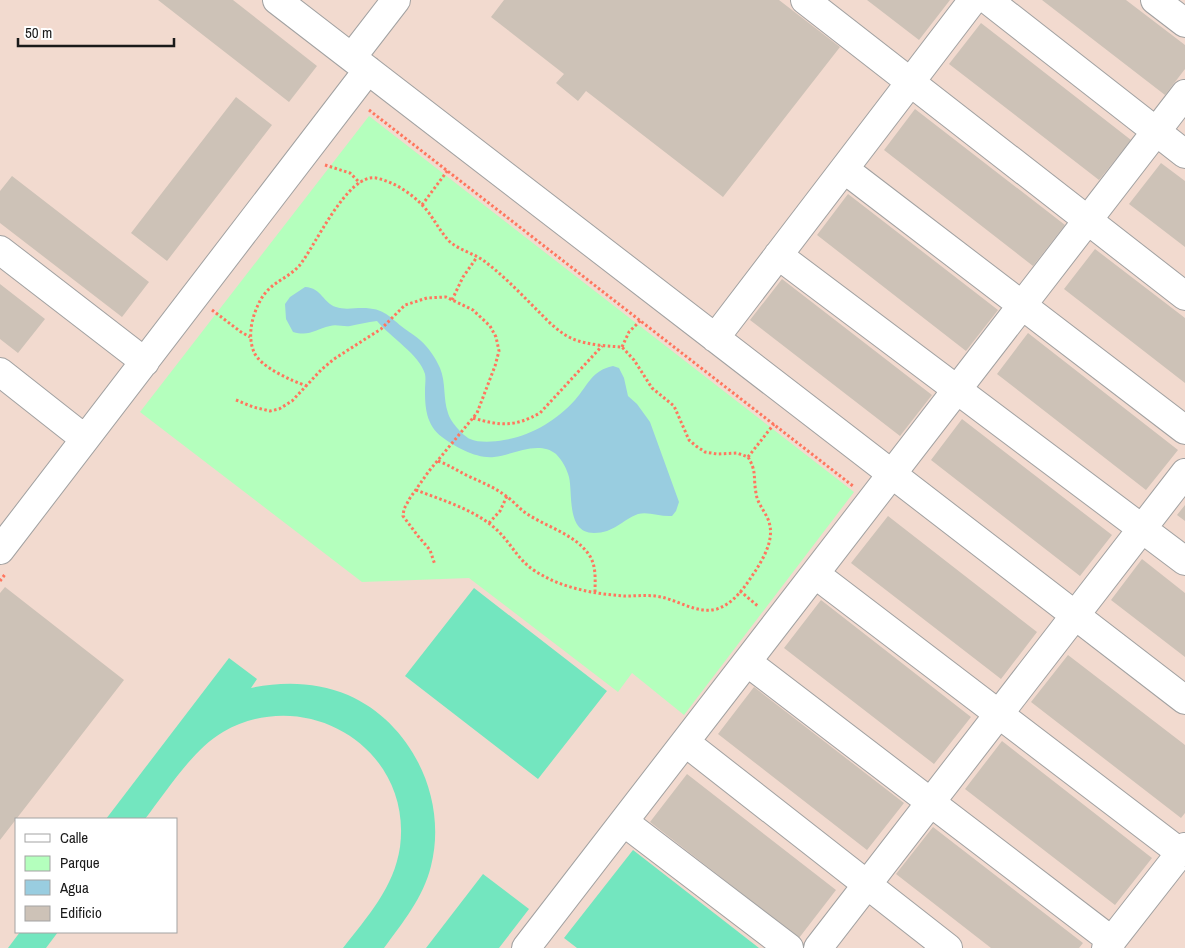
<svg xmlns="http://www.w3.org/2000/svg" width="1185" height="948" font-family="'Archivo Narrow',sans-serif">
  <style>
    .military { fill: #f2dacf; fill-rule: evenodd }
    .park { fill: #b4ffbd }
    .pitch { fill: #73e6bf }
    .water { fill: #99cde0 }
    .building { fill: #cdc2b7 }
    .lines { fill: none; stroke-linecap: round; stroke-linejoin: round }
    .minor-casing { stroke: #a1a1a1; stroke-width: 30 }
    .path { stroke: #ff765e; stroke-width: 3; stroke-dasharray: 2.5 2.5; stroke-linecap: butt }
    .minor { stroke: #fff; stroke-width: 28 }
  </style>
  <rect width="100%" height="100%" fill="#eee9de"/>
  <path class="military" d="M0,0H1185V948H0ZM16,819H176V932H16Z"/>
  <path class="park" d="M369,116L854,492L684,715L632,673L618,692L469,578L362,582L140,412Z"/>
  <path class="pitch" d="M474,588L607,691L538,779L405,676Z
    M229,658L257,679L251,688C283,681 317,682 348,695C412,723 448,799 431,866C423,898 403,922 384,948H343C367,917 394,888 400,847C413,748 306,684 223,732C193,749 166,792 145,819H106Z
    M633,850L759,948H577L564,938Z
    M483,874L529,909L499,948H426Z
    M20,932H58L46,948H8Z"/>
  <path class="water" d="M305,287C322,288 323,303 336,307C344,310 354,308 362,308C385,308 389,317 405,329C410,333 416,336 420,340C429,348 435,357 440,368C446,382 443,399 448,413C450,421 462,435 470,439C479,443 494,442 504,440C531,436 557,420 575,400C589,384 591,371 613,366L619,368L624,378L628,396L637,404L650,422L679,502L676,511L672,516C661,517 648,511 638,514C622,520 614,533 594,533C566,533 573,494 569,477C567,469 562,460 556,454C538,440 513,455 494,457C477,459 455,447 442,437C426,425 425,407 425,390C425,385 426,379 425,374C420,355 390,337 377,321C367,322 360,324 350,326C344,327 336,324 330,326C315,329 310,337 293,332L286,319L285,304L290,297Z"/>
  <path class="building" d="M158,0H233L317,66L289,102Z
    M504,0H779L840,47L723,197L586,91L578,101L556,83L564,74L491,17Z
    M867,0H950L919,40Z
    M1042,0H1126L1185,45V69L1165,95Z
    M981,23L1131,140L1099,180L949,64Z
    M236,97L272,125L167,261L131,233Z
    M915,109L1065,225L1033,266L884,150Z
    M1161,163L1185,181V247L1129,204Z
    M12,176L149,282L122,317L0,223V191Z
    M848,194L998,310L966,351L817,235Z
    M1095,249L1185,318V383L1064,289Z
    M782,279L932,395L900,436L750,320Z
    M0,284L45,319L18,353L0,339Z
    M1028,333L1178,450L1146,490L997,374Z
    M962,419L1112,535L1080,576L931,460Z
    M1185,505V521L1177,515Z
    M888,516L1037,632L1001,679L851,563Z
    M1142,559L1185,593V657L1111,600Z
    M5,587L124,680L0,840V593Z
    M821,600L971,717L934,764L784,648Z
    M1068,655L1185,745V813L1181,818L1031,702Z
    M754,687L904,803L867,850L718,734Z
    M1002,741L1152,858L1115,905L965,789Z
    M687,774L836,890L799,938L650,822Z
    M933,827L1083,943L1079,948H991L896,874Z"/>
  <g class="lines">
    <g class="minor-casing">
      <path id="minor" d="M277,0L1185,700
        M805,0L1185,296
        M988,0L1185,154
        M1155,0L1185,23
        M352,57L396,0
        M844,169L1185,430
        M0,250L145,362
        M778,255L1185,561
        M715,338L973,0
        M0,372L85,439
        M0,550L368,70
        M815,574L1181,853
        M747,662L1112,941
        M685,742L948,948
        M624,822L789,948
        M526,948L1185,94
        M818,948L1185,473
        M1106,948L1185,847"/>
    </g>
    <path class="path" d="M369,110L853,486
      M325,165L350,173L360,183
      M422,205L448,170
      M452,300L463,277L477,257
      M212,310L241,332L250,337
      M622,347L629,332L641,320
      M307,386C292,381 260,367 254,352C247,336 252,316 260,301C270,282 286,280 299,266C315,247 347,173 376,178C396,182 417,197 429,213C436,223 441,232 449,241C460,251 477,254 488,264C506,278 522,295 538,311C548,321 559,333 573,339C588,345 606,346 622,347L634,360L652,388L674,406L689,440L696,446L705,452L717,454L737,453L748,457C757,472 753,477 756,493C757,502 763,509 767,517C776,535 766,554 756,570C746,585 735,603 717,609C696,615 676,598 655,596C645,595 635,596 625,596C594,594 561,588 535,571C519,561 512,545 499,532C477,510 444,501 416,490
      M236,400L253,407L270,411L279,409L292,401L321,370L334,359L381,329L405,305L427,298L446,297L473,310L490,326L496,337L499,351L495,366L477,413L429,471L410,498L404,509L403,516L418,536L430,550L435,565
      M473,418C500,426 515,427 540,413L602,346
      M748,457L774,424
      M438,461C449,465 458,471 468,476C481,482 494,487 506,496C512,500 517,506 523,511C543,526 571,532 587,552C597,564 595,579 595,593
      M489,523L500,511L507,496
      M0,581L6,573
      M740,591L759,607"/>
    <use href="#minor" class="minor"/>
  </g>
  <rect x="15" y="818" width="162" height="115" fill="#ffffff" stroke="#a3a3a3"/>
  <rect x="25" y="834" width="25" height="8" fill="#ffffff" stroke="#a3a3a3"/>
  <text x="60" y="843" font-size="15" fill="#1a1a1a">Calle</text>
  <rect x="25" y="856" width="25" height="15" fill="#b4ffbd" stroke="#a3a3a3"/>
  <text x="60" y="868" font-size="15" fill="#1a1a1a">Parque</text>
  <rect x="25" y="880" width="25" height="15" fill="#99cde0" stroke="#a3a3a3"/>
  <text x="60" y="893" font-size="15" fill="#1a1a1a">Agua</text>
  <rect x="25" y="906" width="25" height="15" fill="#cdc2b7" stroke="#a3a3a3"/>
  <text x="60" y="918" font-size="15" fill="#1a1a1a">Edificio</text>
  <path d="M18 38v8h156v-8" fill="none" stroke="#1a1a1a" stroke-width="2.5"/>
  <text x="25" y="38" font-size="15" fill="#1a1a1a" stroke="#ffffff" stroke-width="4" paint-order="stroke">50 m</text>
</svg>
